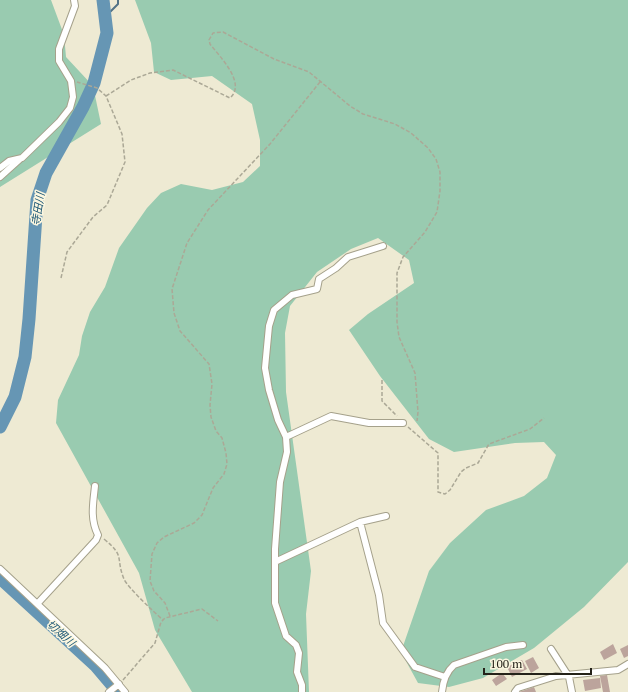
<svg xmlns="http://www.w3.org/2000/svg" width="628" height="692" font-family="'PT Serif','Noto Sans JP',serif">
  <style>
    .green { fill: #99cbb0 }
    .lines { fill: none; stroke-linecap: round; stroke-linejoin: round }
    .stream { stroke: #527386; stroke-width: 2 }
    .river { stroke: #6696b4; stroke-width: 13 }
    .building { fill: #bca49c }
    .street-casing { stroke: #a5a18b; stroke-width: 8 }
    .path { stroke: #aba896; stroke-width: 1.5; stroke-dasharray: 4 2; stroke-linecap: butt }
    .street { stroke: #fff; stroke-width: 6 }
    .labels { text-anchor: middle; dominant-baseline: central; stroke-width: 3; stroke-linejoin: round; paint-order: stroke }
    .water-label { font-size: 11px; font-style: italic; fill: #1a5574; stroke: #fcf7e0 }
  </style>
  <rect width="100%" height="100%" fill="#eeead3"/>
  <path class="green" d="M0,0H51L64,35L66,57L93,86L101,124L0,187Z
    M135,0H628V562L584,607L534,648L483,678L449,687L418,683L401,652L429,571L450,543L486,510L524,496L547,478L556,455L544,442L515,443L454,452L429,439L380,376L349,330L368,314L414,283L409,260L378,238L351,249L317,272L290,306L285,333L286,392L311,571L306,614L309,692H192L155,630L139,573L56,423L58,400L79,355L82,336L90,312L105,287L119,248L147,208L161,193L181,184L212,190L243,182L260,166V140L252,104L212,76L171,80L154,72L151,43Z"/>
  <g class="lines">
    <path class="stream" d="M106,16L118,4V0"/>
    <path class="river" d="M0,427L15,397L25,357L29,319L37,200L46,173L83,107L94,83L107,33L103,0
      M0,578L96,666L118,692"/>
  </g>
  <path class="building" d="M613,644L617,653L604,660L600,652Z
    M628,645V656L624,658L620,649Z
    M533,657L539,668L531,673L525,661Z
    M522,660L527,669L512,677L507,667Z
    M502,673L507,679L496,686L492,680Z
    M607,675L610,692H603L600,676Z
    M600,678L601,688L585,691L583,680Z
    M534,687L536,692H519Z"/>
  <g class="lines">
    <g class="street-casing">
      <path id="street" d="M0,168L9,161L22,158L59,122L70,108L73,97L71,81L59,61V49L75,6L74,0
        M0,177L20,159
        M286,437L331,416L369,423H403
        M360,522L379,595L383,623L415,667L445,677
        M277,561L360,522L386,516
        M0,569L105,668L125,692
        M38,603L96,540L98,535C90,519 93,504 95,486
        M551,649L569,677L572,692
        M109,692L119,684
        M302,692V685L297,672L299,653L296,645L286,636L275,603V549L280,482L287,452L286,437L278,420L269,390L265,368L269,326L274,310L292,295L317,289L319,279L336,268L348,257L383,246
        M442,692C443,681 446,672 454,665L506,647L523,645
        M515,692L518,688L556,676L618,670L628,664"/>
    </g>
    <path class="path" d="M106,96L131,80L150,73L173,70L230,98C247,83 219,56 210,44L209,40L213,33L223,32L274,59L309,72L350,106L363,114L395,124L411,133L428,148L436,159L440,172V191L437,212L425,232L403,257L397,273V322L399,337L415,373L418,412L417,421
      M61,278L67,252L93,217L107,205L125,162L122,134L106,96L97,88L77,82
      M382,380V401L397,416
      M408,427L438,453V492L445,494L450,490L461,472L466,468L478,463L489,444L530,429L544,418
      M104,539C126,557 115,557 124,579C128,588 154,612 163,620
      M170,616L165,603L154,591L150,581L152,554L157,543L164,537L194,523L202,515L213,488L224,474L227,464L226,453L222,438L216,431L211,417L210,405L212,384L209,364L180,331L174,313L172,289L187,243L208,210L270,144L320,82
      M123,680L155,643L161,622L165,618L202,609L218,621"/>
    <use href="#street" class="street"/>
  </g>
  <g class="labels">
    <g class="water-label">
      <text transform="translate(38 209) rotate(-81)">寺田川</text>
      <text transform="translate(61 633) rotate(42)">切畑川</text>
    </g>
  </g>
  <path d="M484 668v6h107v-6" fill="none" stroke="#242219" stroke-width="2"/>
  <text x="490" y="668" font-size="12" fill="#242219" stroke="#fcf7e0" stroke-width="3" paint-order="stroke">100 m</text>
</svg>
